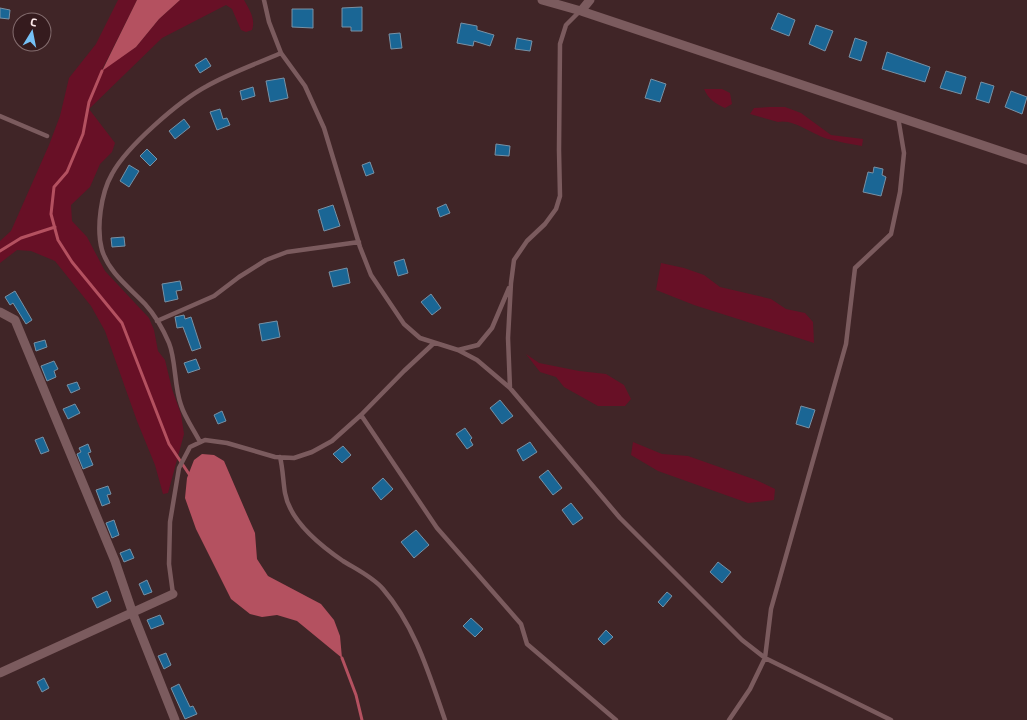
<svg xmlns="http://www.w3.org/2000/svg" width="1027" height="720" font-family="'Exo 2',sans-serif">
  <style>
    .green { fill: #681026 }
    .water { fill: #b45160 }
    .lines { fill: none; stroke-linecap: round; stroke-linejoin: round }
    .stream { stroke: #b45160; stroke-width: 3 }
    .building { fill: #1a6695; stroke: #7891a5 }
    .lane { stroke: #7b5b5e; stroke-width: 4.5 }
    .street { stroke: #7b5b5e; stroke-width: 9 }
  </style>
  <rect width="100%" height="100%" fill="#402527"/>
  <path class="green" d="M118,0H137L102,70L136,47L159,19L180,0H244C249,9 256,19 252,30L246,32L241,30L232,9L226,5L162,38L89,109L115,143L112,152L100,164L90,187L71,205L72,221L87,237L105,271L149,318L154,330L158,351L165,360L172,389L181,414L184,434L168,493L163,494L155,465L137,421L105,331L91,306L55,261L31,251L17,250L0,263V241L11,231L49,145L60,116L69,78L96,44Z
    M704,89H722L730,93L732,104L725,108C715,103 709,100 704,89Z
    M770,107H785L801,113L831,135L863,139L862,146C851,144 839,142 828,139C814,135 792,118 778,122L750,114L754,108Z
    M661,263L684,268L704,275L720,287L771,299L786,309L805,313L813,322L814,343L694,305L656,290Z
    M526,354L539,363L579,371L606,374L624,385L631,399L625,406H598L564,387L556,377L540,372Z
    M633,442L662,454L688,456L756,480L775,489L774,500L748,503L658,471L631,455Z"/>
  <path class="water" d="M137,0H180L159,19L136,47L102,71Z
    M202,454L214,455L224,461L255,533L257,559L268,576L321,604L334,620L340,636L342,658L297,621L277,615L262,617L250,614L231,599L196,529L185,498L187,478L194,460Z"/>
  <g class="lines">
    <path class="stream" d="M102,71L89,102L83,134L67,172L54,187L51,214L58,240L72,262L122,323L169,444L189,474
      M0,251L21,238L55,227
      M342,658L356,695L362,720"/>
  </g>
  <path class="building" d="M362,7V31H351V27H342V8Z
    M0,8L10,10L9,19L0,18Z
    M292,9H313V28L292,27Z
    M778,13L795,20L789,36L771,29Z
    M461,23L477,26V30L494,35L490,46L474,41L473,46L457,43Z
    M816,25L833,31L825,51L809,44Z
    M400,33L402,48L391,49L389,34Z
    M517,38L532,41L530,51L515,49Z
    M855,38L867,42L861,61L849,57Z
    M887,52L930,67L925,82L882,69Z
    M206,58L211,66L200,73L195,65Z
    M946,71L966,77L961,94L940,88Z
    M284,78L288,98L270,102L266,81Z
    M651,79L666,84L660,102L645,98Z
    M981,82L994,86L989,103L976,99Z
    M253,87L255,96L242,100L240,91Z
    M1011,91L1027,97L1022,114L1005,107Z
    M220,109L223,119L227,118L230,125L217,130L210,112Z
    M184,119L190,127L175,139L169,131Z
    M496,144L510,146L509,156L495,155Z
    M147,149L157,159L150,166L140,156Z
    M370,162L374,173L366,176L362,165Z
    M129,165L139,171L129,187L120,181Z
    M874,167L883,169L882,175L886,177L881,196L863,192L868,172L873,173Z
    M446,204L450,213L440,217L437,208Z
    M333,205L340,226L324,231L318,210Z
    M124,237L125,246L112,247L111,238Z
    M404,259L408,273L398,276L394,262Z
    M347,268L350,283L333,287L329,272Z
    M180,281L182,290L176,291L178,299L165,302L162,284Z
    M15,291L32,320L26,324L13,303L10,305L5,297Z
    M431,294L441,308L432,315L421,302Z
    M184,315L185,319L191,317L201,348L192,351L183,327L177,328L175,317Z
    M277,321L280,337L262,341L259,324Z
    M45,340L47,347L36,351L34,343Z
    M196,359L200,369L188,373L184,363Z
    M54,361L58,369L54,371L56,377L47,381L41,366Z
    M77,382L80,389L71,393L67,385Z
    M500,400L513,416L502,424L490,408Z
    M75,404L80,413L68,419L63,409Z
    M801,406L815,410L809,428L796,424Z
    M222,411L226,421L218,424L214,415Z
    M465,428L472,438L470,440L473,445L467,449L456,434Z
    M43,437L49,451L41,454L35,440Z
    M530,442L537,452L523,461L517,450Z
    M88,444L91,452L88,453L93,465L83,469L77,454L81,452L79,448Z
    M343,446L351,455L342,463L333,454Z
    M548,470L562,488L553,495L539,477Z
    M383,478L393,489L381,500L372,488Z
    M108,486L111,494L107,495L110,503L102,506L96,490Z
    M571,503L583,518L573,525L562,510Z
    M114,520L119,535L112,538L106,523Z
    M416,530L429,545L414,558L401,542Z
    M130,549L134,558L124,562L120,553Z
    M718,562L731,572L722,583L710,572Z
    M147,580L152,592L144,595L139,584Z
    M107,591L111,601L97,608L92,598Z
    M667,592L672,596L663,607L658,602Z
    M160,615L164,624L151,629L147,620Z
    M471,618L483,629L475,637L463,626Z
    M606,630L613,637L604,645L598,639Z
    M166,653L171,665L164,669L158,656Z
    M44,678L49,688L42,692L37,682Z
    M179,684L190,707L193,706L197,714L185,719L171,688Z"/>
  <g class="lines">
    <path class="lane" d="M264,0L269,22L281,53L305,86L324,128L360,247L371,275L404,324L420,338L458,350L477,360L510,388L620,518L742,640L765,658L891,720
      M0,116L47,136
      M157,321L214,296L239,277L266,260L287,252L359,242
      M458,350L478,345L492,328L509,288
      M510,388L508,338L511,283L514,260L527,241L545,224L556,209L560,196L559,150L560,44L566,25L580,11
      M361,415L437,528L521,624L527,644L616,720
      M200,442C194,430 185,418 181,405C174,386 176,360 169,343C163,329 155,315 145,304C130,288 109,273 102,250C96,228 101,193 112,174C127,146 179,101 207,86C230,73 256,64 281,53
      M280,457C283,469 283,481 285,493C290,522 321,546 343,561C356,569 373,577 383,589C415,626 429,674 445,720
      M173,594L169,564L170,522L179,468L190,447L205,440L227,443L275,457L294,458L312,452L332,441L361,415L404,371L434,343
      M729,720L750,689L765,658L771,609L846,344L855,268L891,234L900,192L904,153L898,117"/>
    <path class="street" d="M542,0L581,11L1027,160
      M581,11L590,0
      M0,312L15,320L115,561L133,614L175,720
      M0,673L173,594"/>
  </g>
  <g transform="translate(32 32) rotate(10)"><circle r="19" fill="#351b1e" stroke="#846d6f"/>
  <path d="M0-3L7 15L0 10L-7 15Z" fill="#75c0f6"/>
  <text y="-6" font-size="11" font-weight="bold" text-anchor="middle" fill="#fbe8e9">С</text>
  </g>
</svg>
